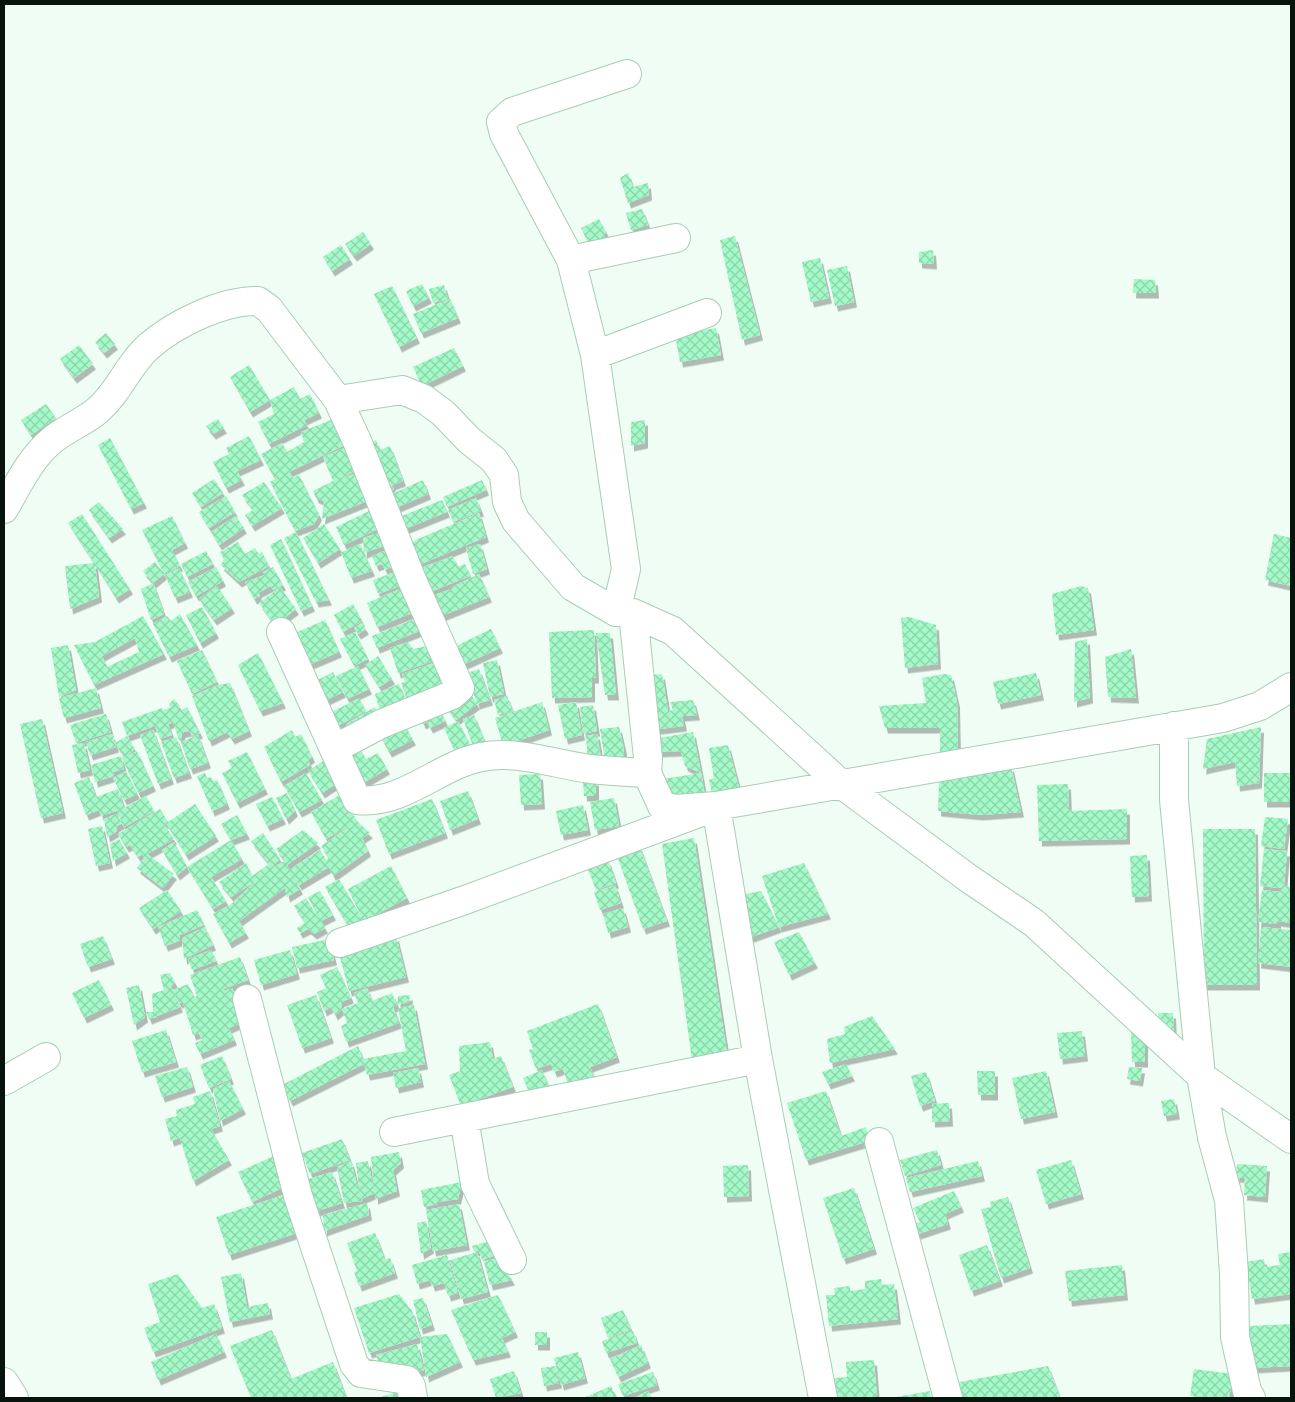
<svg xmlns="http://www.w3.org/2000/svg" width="1295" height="1402" font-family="'IBM Plex Serif',serif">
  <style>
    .building { fill: url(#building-cross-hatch); fill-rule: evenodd; filter: url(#shadow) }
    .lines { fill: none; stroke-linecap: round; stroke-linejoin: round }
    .minor-casing { stroke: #a8cdb6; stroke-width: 30 }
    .minor { stroke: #fff; stroke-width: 28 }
  </style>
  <defs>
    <pattern id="building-cross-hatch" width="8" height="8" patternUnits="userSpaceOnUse" patternTransform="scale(1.25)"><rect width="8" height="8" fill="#a3f9c7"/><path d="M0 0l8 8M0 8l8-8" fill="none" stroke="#8bd5aa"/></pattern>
    <filter id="shadow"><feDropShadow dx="3" dy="5.5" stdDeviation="0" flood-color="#0004"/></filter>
  </defs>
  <rect width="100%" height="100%" fill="#effdf4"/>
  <path class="building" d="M628,173L633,187L648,183L649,195L628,203L620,178Z
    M642,209L648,225L631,230L626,213Z
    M599,219L606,232L603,235L608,243L592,251L581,228Z
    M363,232L371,244L354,256L345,244Z
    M735,236L760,335L742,340L720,240Z
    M341,245L350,259L332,271L323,257Z
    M933,250L934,264L919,263V252Z
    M820,258L829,298L811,302L802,262Z
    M847,266L854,302L835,306L827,270Z
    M1134,279L1155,280L1156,293H1133Z
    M422,284L429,298L413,306L406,291Z
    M444,285L448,299L433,303L429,289Z
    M392,286L417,338L399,347L374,294Z
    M450,299L458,318L421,333L413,314Z
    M716,328L721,355L680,362L675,335Z
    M106,333L115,344L104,353L95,342Z
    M79,345L93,364L74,378L60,359Z
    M454,348L463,366L422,386L413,367Z
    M249,365L270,400L294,387L300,399L310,394L319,413L304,420L307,425L269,444L258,422L274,414L270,400L250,412L230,377Z
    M46,404L56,418L31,435L21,420Z
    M336,418L347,444L289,472L293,478L299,475L319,515L314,524L295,531L270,482L275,479L261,454L282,443L287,452L304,442L301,432Z
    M218,419L224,428L213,434L206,426Z
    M645,420V443L631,446V422Z
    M249,436L261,460L237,471L242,480L226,488L213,462L229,454L226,448Z
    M110,438L144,503L131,509L98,445Z
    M376,440L380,450L390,446L403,481L392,485L394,489L386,492L368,443Z
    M349,446L359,470L336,479L355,474L367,501L322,519L324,501L316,498L313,491L333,481L323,457Z
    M214,479L223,493L201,507L192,493Z
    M423,480L428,494L393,509L387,496Z
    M482,480L486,490L447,507L443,497Z
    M264,482L282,508L252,526L245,515L253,510L242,495Z
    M226,496L235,512L209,528L199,512Z
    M476,498L481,511L453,522L448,510Z
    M442,500L447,512L402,530L397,518Z
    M99,502L123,529L109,538L89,510Z
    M377,507L386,525L344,545L336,527Z
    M479,513L486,537L416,566L404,545Z
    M82,514L130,589L116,598L95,564L99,597L70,609L65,566L94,563L68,523Z
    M172,516L185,543L172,550L180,566L164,574L153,583L143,571L155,562L163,572L142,530Z
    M236,516L244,528L219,545L211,532Z
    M324,524L340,549L318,563L303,538Z
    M385,531L392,543L364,553L372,571L351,578L341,552L360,544L364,553L363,538Z
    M296,532L329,600L316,602L284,538Z
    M1274,534L1291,538V586L1265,580Z
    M281,539L312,606L301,611L270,545Z
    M238,542L245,554L255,548L259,554L262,552L269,566L239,582L221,565L224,559L220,552Z
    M480,544L487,569L473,574L466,548Z
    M389,549L396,565L385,570L382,564L376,566L372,556Z
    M206,551L213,564L187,577L181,564Z
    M453,556L457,567L465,564L470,576L425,594L420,581L427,579L423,567Z
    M216,567L223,581L196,596L188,582Z
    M273,567L283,585L273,590L271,586L258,593L260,596L254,599L245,582L265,575L263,572Z
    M179,568L190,592L175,598L165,575Z
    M395,572L402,585L378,594L373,580Z
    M479,574L489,597L434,619L426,598L454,588L452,587Z
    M153,583L164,614L151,620L141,589Z
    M217,586L232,608L214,620L199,599Z
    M1081,586L1088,588L1094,630L1056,635L1052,594Z
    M280,587L296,609L275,625L259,603Z
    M402,588L412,613L377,627L367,603Z
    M353,604L362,621L343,632L334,615Z
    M202,607L216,633L200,643L186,615Z
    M180,614L197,645L169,657L153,624L167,616L171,621Z
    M143,616L164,654L94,685L74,645L95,642ZM135,638L139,652L107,667L102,656Z
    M909,617L936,625L938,664L905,668L901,618Z
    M417,618L422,630L377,648L372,636Z
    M325,620L339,652L308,665L295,633Z
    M362,623L366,629L358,634L354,628Z
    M491,629L500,648L458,667L450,649Z
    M594,630L596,678H592V697L552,698L549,632Z
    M355,632L368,659L354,666L340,639Z
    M596,633H610L616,695H605Z
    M1087,639L1090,698L1074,702L1075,642Z
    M408,642L413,649L431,645L436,660L398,673L390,648Z
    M68,645L76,690L59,697L51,648Z
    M1131,649L1136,698L1108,697L1105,657Z
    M202,650L217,682L192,694L177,661Z
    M258,653L283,703L260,711L238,665Z
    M378,656L392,679L379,687L365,665Z
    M445,659L455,690L410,708L401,683L405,682L402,674Z
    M497,660L504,694L490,697L483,663Z
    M358,666L369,689L347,699L336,676Z
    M479,669L490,700L477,704L456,720L446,706L468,690L477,704L467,673Z
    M333,672L343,692L320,703L310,684Z
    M1036,673L1041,695L998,704L993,682Z
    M662,674L668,711L673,710L670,702L693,700L697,715L682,716L684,726L651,730L643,676Z
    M944,674L951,675L957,702L958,752L940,754V728H885L879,706L926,703L922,678Z
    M230,683L249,731L232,739L227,732L209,741L192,696L218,685Z
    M399,684L409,708L351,735L346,724L375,707L382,718L375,694Z
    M96,688L101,708L64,718L59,698Z
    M507,696L513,711L498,715L494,700Z
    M359,698L366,711L339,725L332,712Z
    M174,699L180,706L177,712L187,707L200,733L192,736L190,731L184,732L182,733V739L179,740L173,722L168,724L172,735L160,739L155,726L127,736L122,722L162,708L163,710L170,708L169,704Z
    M542,702L549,730L503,746L495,718Z
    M576,702L582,735L565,739L558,705Z
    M437,704L445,721L430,728L427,722L423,724L418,712Z
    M593,705L597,731L583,734L580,707Z
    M106,714L111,732L76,743L70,725Z
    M474,715L484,740L473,746L463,719Z
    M401,718L413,740L389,752L377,730Z
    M42,719L63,813L41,818L20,724Z
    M458,721L470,745L455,752L444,728Z
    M619,727L624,749L622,767H606L600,729Z
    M1261,727L1259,783L1237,786L1235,762L1203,769L1207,739Z
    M153,730L171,779L158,784L140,735Z
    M292,730L295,737L301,734L312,757L308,760L310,765L281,782L264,747Z
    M693,732L701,773L705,796L667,802L663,779L701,773L685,766L681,751L655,752L654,739Z
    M112,734L116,747L90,755L86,742Z
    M597,734L601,759L588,761L586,736Z
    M198,735L208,763L190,769L181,742Z
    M127,736L135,749L124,757L115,743Z
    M176,737L189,773L174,778L161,742Z
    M84,743L90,770L78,773L72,745Z
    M728,745L739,788L712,793L709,780L714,778L709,748Z
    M360,749L366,759L378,753L387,769L363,783L348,756Z
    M137,751L153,786L138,793L122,758Z
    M247,752L265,789L237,803L222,773L232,768L228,761Z
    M121,756L124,769L113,772L114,776L95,782L91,765Z
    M326,759L340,781L322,793L308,771Z
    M1011,766L1021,812L980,815L938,811L939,781Z
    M126,771L137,794L124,800L113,778Z
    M205,773L207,778L211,777L213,781L217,780L227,804L212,811L197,776Z
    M306,773L322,800L299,812L284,786Z
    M1264,773H1291V802H1264Z
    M540,774L542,804L521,805L519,775Z
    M89,777L96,797L118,789L124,808L146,796L154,811L124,827L122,823L116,827L117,831L107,837L104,819L116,814L122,823L117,812L122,809L101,816L99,810L86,815L74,783Z
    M596,780V796H584L583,781Z
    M1068,784L1069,811L1127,809V839L1039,841L1037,785Z
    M468,791L478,819L450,830L440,801Z
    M287,793L295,811L286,819L276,798Z
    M341,794L357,821L370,833L362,838L368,851L333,876L329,867L299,885L292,874L300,889L287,897L285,888L239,921L246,933L229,943L213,914L230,905L256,881L231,897L219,882L246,863L252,876L269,864L251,841L263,833L280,859L271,868L285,861L276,849L303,830L318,843L287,865L289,870L320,850L326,860L329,858L321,846L354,823L326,839L311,812Z
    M272,797L283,819L267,826L256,804Z
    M614,798L619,826L595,830L590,802Z
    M432,799L445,833L389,854L376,820Z
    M195,804L216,836L186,855L166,823L164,824L174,839L147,854L174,874L163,888L137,868L144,858L142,854L138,857L130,845L126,847L118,834L160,809L168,822Z
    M583,805L588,830L561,835L556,811Z
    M237,815L247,834L231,840L221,824Z
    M1265,817L1288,819L1284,849L1261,846Z
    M102,826L110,863L96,866L88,829Z
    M1203,829H1255L1257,985H1204Z
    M694,838L727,1054L692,1060L662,844Z
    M119,839L127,853L113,861L110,844Z
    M231,840L242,859L211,877L226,901L213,909L187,867L177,875L162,850L174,842L187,867Z
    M639,845L667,921L643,929L616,853Z
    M1264,849L1287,851L1284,886L1291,887V923L1278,921V924L1258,922L1262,890L1281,892V888L1260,886Z
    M1147,855L1149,896L1132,897L1130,856Z
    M608,860L616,883L596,890L587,867Z
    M804,863L828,914L779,927L762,876Z
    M391,866L407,898L364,921L352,933L325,887L339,879L362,918L348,889Z
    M615,885L621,903L600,910L594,892Z
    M167,890L181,911L153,929L139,908Z
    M320,891L333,915L321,921L325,928L314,934L308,929L300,933L297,928L305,923L294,906L306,898L319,919L308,897Z
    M761,891L779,927L746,939L740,895Z
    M623,908L628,927L608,933L603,914Z
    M197,910L204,925L180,935L179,941L165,946L158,927Z
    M205,927L213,945L184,959L182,938Z
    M1261,927L1291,930V967L1258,963Z
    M799,932L815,963L789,975L774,942Z
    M103,936L112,959L88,967L80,944Z
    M396,936L406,977L349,991L338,950Z
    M329,939L334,960L297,968L292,947Z
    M211,950L216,961L192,970L188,959Z
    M290,950L297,974L261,985L254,960Z
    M240,957L248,980L223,989L224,991L232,988L245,1021L229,1028L234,1040L200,1054L195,1043L202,1040L199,1033L193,1035L183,1002L179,1003L173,990L188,984L194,997L197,996L190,975Z
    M337,967L351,998L341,1002L342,1009L335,1015L331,1007L324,1011L317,992L326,988L320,975Z
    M170,973L175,983L165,989L171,986L180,1007L149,1019L146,1012H153L152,994L164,990L160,975Z
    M99,980L111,1005L84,1018L72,993Z
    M139,985L145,1017L134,1025L126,988Z
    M367,988L372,1001L392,993L397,1005L393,1007L399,1023L346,1042L341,1026L347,1023L342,1009L358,1003L354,993Z
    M316,995L331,1038L302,1048L287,1005Z
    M410,995L409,1002L397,1005L398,996Z
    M598,1004L617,1057L590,1067L596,1083L571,1093L563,1069L554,1072L551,1064L536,1069L529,1050L533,1049L527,1031Z
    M414,1005L425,1064L367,1075L364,1064L290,1101L282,1085L358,1046L363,1059L406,1051L398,1008Z
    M1158,1013H1173L1174,1036L1158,1037Z
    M872,1016L895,1049L830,1063L827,1039L845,1034L844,1027Z
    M166,1030L176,1062L142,1072L132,1041Z
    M1082,1031L1085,1056L1060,1059L1057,1033Z
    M1145,1031V1062H1132L1131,1032Z
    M490,1042L493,1059L501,1056L513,1087L461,1106L449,1075L460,1071L459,1046Z
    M222,1056L231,1079L209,1088L200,1065Z
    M846,1064L852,1076L828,1084L822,1072Z
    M187,1067L193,1087L162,1097L155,1076Z
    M1129,1067L1142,1068L1140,1081L1127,1079Z
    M418,1068L421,1082L396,1088L393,1073Z
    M542,1070L553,1098L535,1106L523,1078Z
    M977,1071H995V1095H978Z
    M1046,1071L1055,1112L1021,1119L1012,1078Z
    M926,1072L935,1101L920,1106L911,1076Z
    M229,1081L243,1109L220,1121L213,1089Z
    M210,1091L220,1126L211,1129L229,1160L193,1181L180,1138L171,1141L165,1119L177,1116L176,1110L195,1104L193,1097Z
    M826,1091L841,1136L866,1127L869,1141L806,1160L787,1103Z
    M1174,1099L1177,1114L1164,1116L1161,1101Z
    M949,1103L950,1121L932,1122V1104Z
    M342,1139L350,1160L310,1174L302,1153Z
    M937,1150L941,1165L905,1176L900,1160Z
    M399,1152L401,1163L393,1170L397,1191L375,1199V1193L361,1199L362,1201L344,1203L337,1167L351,1161L360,1196L356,1163L368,1161L374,1191L371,1157Z
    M276,1155L289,1185L252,1202L238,1172Z
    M1071,1160L1081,1194L1046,1204L1036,1170Z
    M978,1161L982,1176L910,1192L906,1178Z
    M1237,1164L1267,1166L1265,1197L1244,1195L1245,1178L1236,1177Z
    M748,1165L749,1196L724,1197L723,1166Z
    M332,1172L342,1203L314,1212L305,1180Z
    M462,1182L458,1199L438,1202L437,1204L424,1207L421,1190Z
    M854,1188L874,1249L843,1259L823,1198Z
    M954,1191L961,1207L945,1214L948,1224L918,1234L914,1224L920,1222L913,1208Z
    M284,1195L297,1233L229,1255L216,1217Z
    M1008,1197L1030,1268L1001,1278L981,1209L991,1207L990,1202Z
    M367,1203L369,1215L324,1231L323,1215Z
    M459,1204L467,1245L433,1251L426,1210Z
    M426,1221L431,1248L421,1254L417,1223Z
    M375,1233L385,1260L390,1258L395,1273L359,1286L354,1272L357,1271L347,1243Z
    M490,1241L494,1256L482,1260L479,1251H474L472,1246Z
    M987,1245L1000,1281L971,1291L959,1255Z
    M477,1252L488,1292L461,1299L450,1260Z
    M1291,1252V1294L1252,1299L1246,1262L1264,1259L1265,1267L1280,1265L1278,1254Z
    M447,1255L458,1293L448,1296L444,1283L432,1286L430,1280L417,1284L412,1265Z
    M499,1258L512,1280L490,1285L484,1261Z
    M1122,1265L1125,1295L1069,1301L1065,1271Z
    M241,1273L247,1307L268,1303L270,1314L230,1322L221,1277Z
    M178,1274L202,1308L214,1304L222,1328L153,1352L144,1328L160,1322L148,1284Z
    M881,1279L882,1285L894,1284L898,1319L829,1326L826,1295H835L834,1288L850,1286V1291L865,1289V1281Z
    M399,1294L412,1311L420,1337L369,1353L354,1308Z
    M498,1295L515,1332L502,1338L508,1352L473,1360L451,1310Z
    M423,1298L432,1325L420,1329L413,1300Z
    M623,1310L631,1330L608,1338L601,1318Z
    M1291,1324V1366L1251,1368L1248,1326Z
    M272,1330L291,1379L333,1362L346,1397L251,1398L230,1346Z
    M633,1331L637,1343L606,1353L602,1341Z
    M535,1332H547V1345H535Z
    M216,1334L224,1352L158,1380L151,1362Z
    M447,1334L460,1362L426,1377L420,1337Z
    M417,1344L424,1370L402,1376L380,1370L376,1355Z
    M641,1345L648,1363L618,1377L610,1359Z
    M578,1352L585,1378L561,1385L554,1358Z
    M874,1360L877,1398H837L834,1378L847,1377L846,1362Z
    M556,1366L559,1383L544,1386L541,1368Z
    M1048,1366L1060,1398H963L959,1382Z
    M1194,1369L1233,1374L1229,1398L1190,1396Z
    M514,1371L521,1393L496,1398L490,1379Z
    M653,1372L657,1385L623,1396L618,1384Z
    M611,1386L617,1398H582L588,1396Z
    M648,1391L652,1398H634Z
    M930,1391L931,1398H896V1397Z
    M398,1392L400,1398H377Z"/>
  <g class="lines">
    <g class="minor-casing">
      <path id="minor" d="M571,260L676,238
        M595,355L707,313
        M338,400L402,390L424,399L443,413L469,440L494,460L504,475L507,502L516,521L573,587L616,612L633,613L673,631L841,784L968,878L1034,923L1201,1076L1212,1137L1229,1200L1234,1274L1235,1337L1247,1391L1251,1398
        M4,509C18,485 29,460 51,441C65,429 84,422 98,410C119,392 128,365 148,347C174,324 223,300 258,301L269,309L338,400L357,441L412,580L460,688L452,695L381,724L334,749
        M616,612L626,569L595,355L571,260L504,134L501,122L512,112L627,74
        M633,613L648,758L647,773L662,806L675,809L716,806L1223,718L1260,706L1291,687
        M281,632L357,800C404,805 437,766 481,757C517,750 554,764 590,769C609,771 628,772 647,773
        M1174,726V800L1201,1076L1291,1139
        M716,806L758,1059L823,1398
        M340,943L465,900L699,813
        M247,999L298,1196L354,1364L361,1373L407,1380L411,1386L413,1398
        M4,1081L46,1057
        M464,1118L475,1184L512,1260
        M394,1132L758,1059
        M879,1142L948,1398
        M4,1382L14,1398"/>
    </g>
    <use href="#minor" class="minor"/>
  </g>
  <rect width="1295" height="1402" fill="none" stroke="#07140d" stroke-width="10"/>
</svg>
